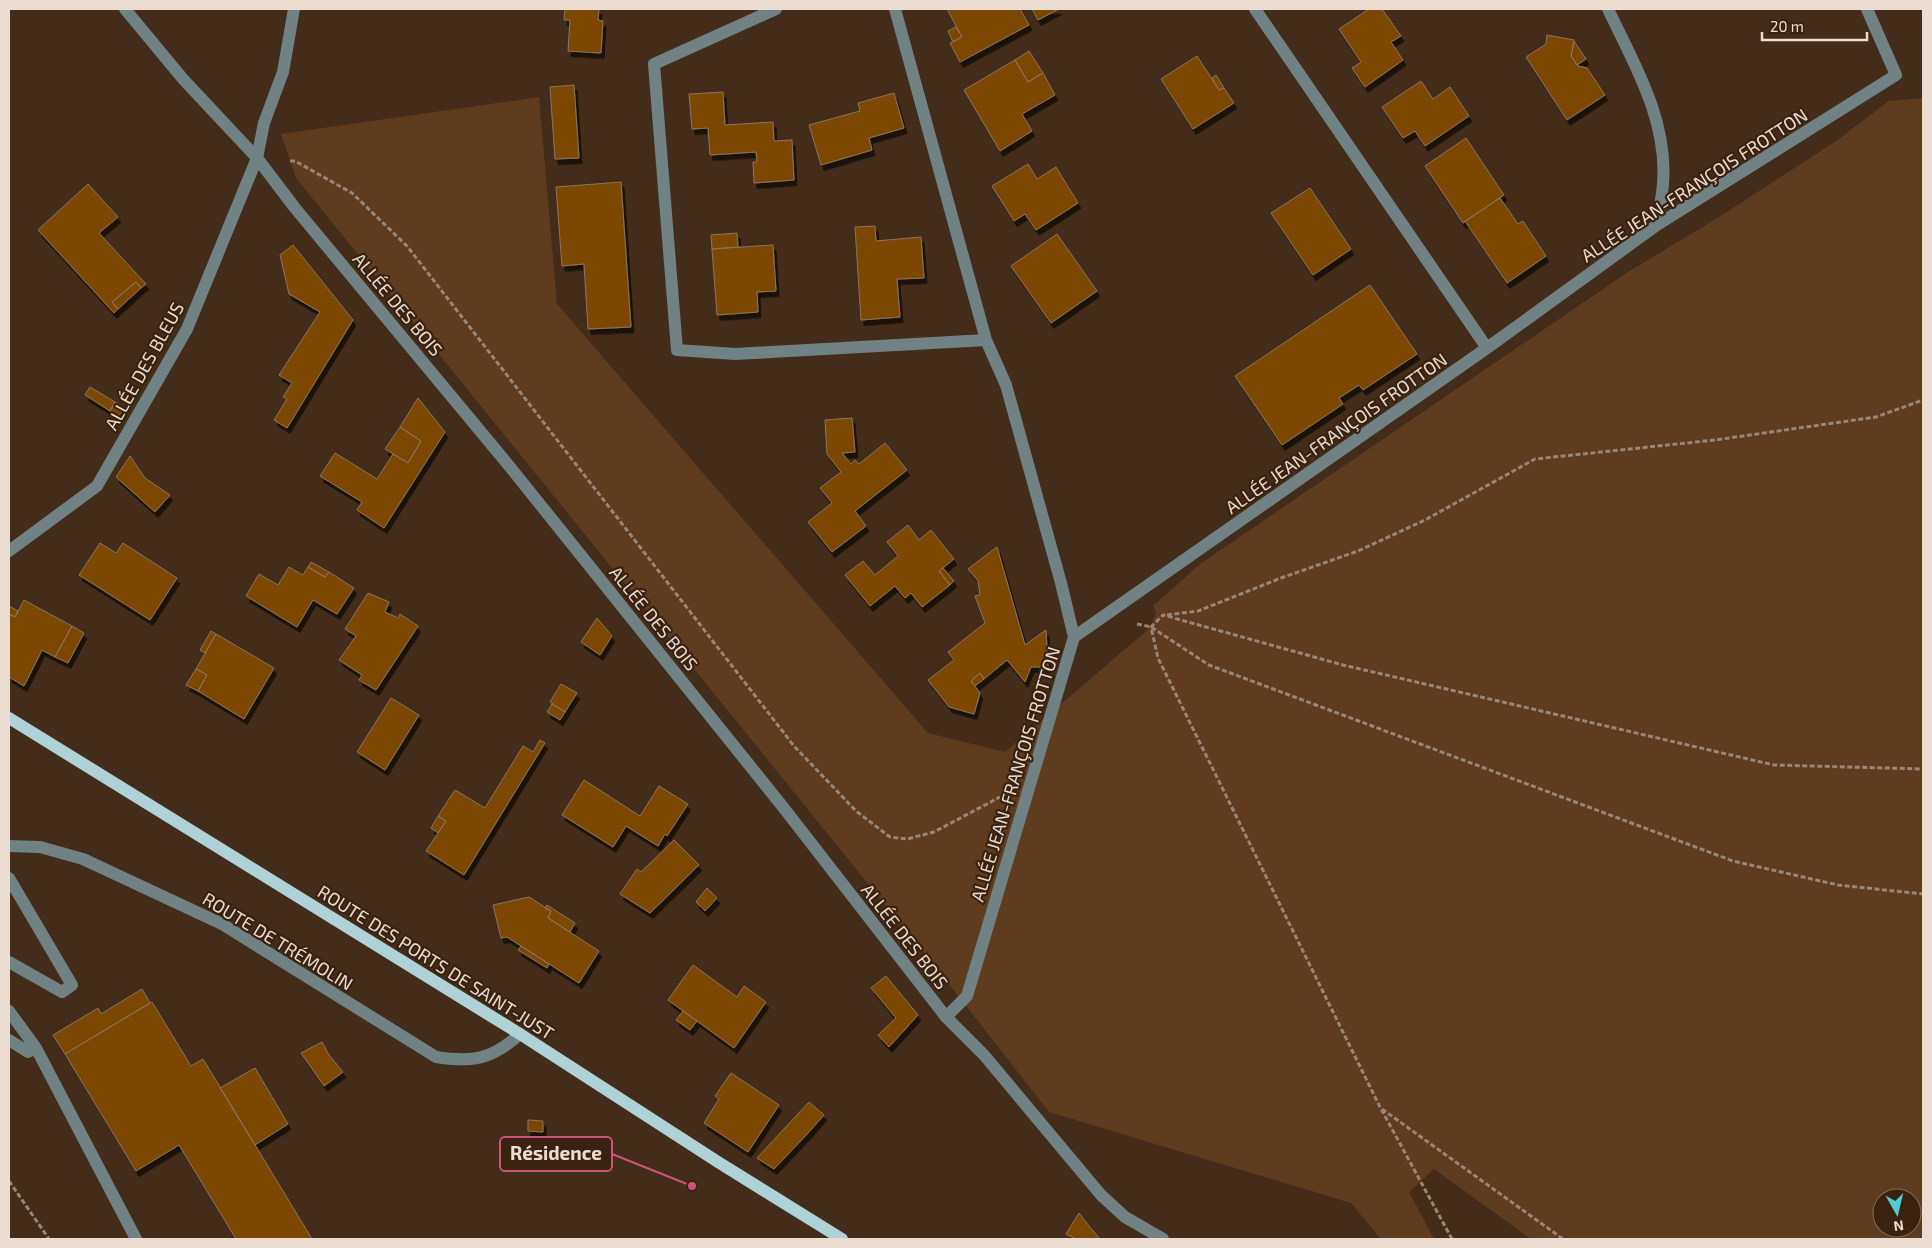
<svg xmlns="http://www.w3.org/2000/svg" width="1932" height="1248" font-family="'Exo 2',sans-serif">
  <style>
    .green { fill: #5e3c1d; fill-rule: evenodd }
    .building { fill: #7c4606; stroke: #8d745e; filter: url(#shadow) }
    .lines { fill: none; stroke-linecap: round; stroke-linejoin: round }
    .path { stroke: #988676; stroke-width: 3; stroke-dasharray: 5 2.5; stroke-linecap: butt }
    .minor { stroke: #718284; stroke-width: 12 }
    .major { stroke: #aed2d6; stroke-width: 12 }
    .labels { text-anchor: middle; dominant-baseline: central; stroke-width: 4.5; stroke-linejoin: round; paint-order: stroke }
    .street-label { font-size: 18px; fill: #ebddd1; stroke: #392310 }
    .leader { fill: none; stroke: #ce537e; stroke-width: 2 }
    .callout-dot { fill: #ce537e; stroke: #392310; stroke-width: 2 }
    .callout { fill: #392310; stroke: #ce537e; stroke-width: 2 }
    .callout-label { font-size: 19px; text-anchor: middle; font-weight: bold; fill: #ebddd1 }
  </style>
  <defs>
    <filter id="shadow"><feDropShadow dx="3" dy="5.5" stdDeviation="0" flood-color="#0009"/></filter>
  </defs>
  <rect width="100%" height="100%" fill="#432d1a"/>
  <path class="green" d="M539,97L557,304L928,733L1005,752L1151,627L1156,613L1153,606L1200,564L1628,272L1719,217L1836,141L1889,101L1923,98V1239H1531L1434,1169L1409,1192L1434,1239H1381L1351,1203L1049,1112L934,965L296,178L281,134ZM1882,1198H1912V1228H1882Z"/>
  <path class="building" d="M565,9H599L598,20L603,21L601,53L568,51L570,20H564Z
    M947,9H1020L1029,25L960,62L950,43L962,37Z
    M1032,9H1059L1038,20Z
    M1369,9H1382L1401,36L1391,42L1403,60L1365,87L1352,68L1361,62L1339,29Z
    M956,27L962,37L953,42L948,31Z
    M1547,35L1574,40L1571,56L1578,66L1587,68L1605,95L1567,120L1526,57L1546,44Z
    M1574,41L1586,59L1577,65L1571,56Z
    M1029,51L1043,73L1028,82L1015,60Z
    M1197,56L1219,90L1224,88L1234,103L1193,129L1161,79Z
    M1015,60L1028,82L1043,73L1055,95L1022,114L1032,131L1000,151L964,90Z
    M1216,75L1224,88L1219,90L1212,78Z
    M1421,81L1433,99L1450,87L1469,116L1425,146L1415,131L1403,138L1382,107Z
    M574,85L579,158L555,159L550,87Z
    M723,92L725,125L773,122L774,141L792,140L794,180L754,183L753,162H757L756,152L710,155L708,128L692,129L689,94Z
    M894,93L904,128L869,138L872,150L821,165L809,125L860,111L858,103Z
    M1466,138L1504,195L1463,223L1425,166Z
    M1028,164L1037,179L1056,167L1078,203L1036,230L1025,214L1014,221L992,186Z
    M621,182L631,327L588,329L584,264L562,266L556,187Z
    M88,184L118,217L99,233L146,284L141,288L136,282L112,302L118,309L114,313L38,230Z
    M1310,188L1351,249L1313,275L1271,213Z
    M1500,198L1518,224L1523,221L1546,256L1507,283L1465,221Z
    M875,226L876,241L921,237L924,278L897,279L900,317L861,320L855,227Z
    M737,233L738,247L712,249L711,235Z
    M1057,234L1097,291L1051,323L1011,266Z
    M293,245L353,320L287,428L274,420L287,399L283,397L292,383L279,375L320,312L289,294L280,255Z
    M773,245L776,291L757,292L758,312L717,315L712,249Z
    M136,282L141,288L118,309L112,302Z
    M1370,285L1417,354L1363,390L1359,385L1339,398L1343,404L1282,445L1235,376Z
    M90,387L115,402L110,411L85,395Z
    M418,398L445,432L384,528L357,510L362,502L320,476L335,453L377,479L393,454L408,463L421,441L400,427Z
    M115,402L124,408L118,417L110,411Z
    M852,418L855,452L842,453L851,464L855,460L859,464L885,443L907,470L855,511L866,526L832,552L808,522L832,503L820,488L841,472L827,454L825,420Z
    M400,427L421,441L408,463L385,449Z
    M130,456L145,478L170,495L155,512L116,477Z
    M908,525L919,540L931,530L954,559L939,571L950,585L922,607L911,593L905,598L895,586L870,606L845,575L863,561L875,575L898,556L887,542Z
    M100,543L116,553L123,543L177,578L150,620L79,575Z
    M997,547L1025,645L1046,630L1048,667H1031L1025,682L1007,660L984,679L980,673L971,681L980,693L974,714L949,707L928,680L954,660L948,652L985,623L975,596L980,595L978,581L968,569Z
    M311,562L329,572L325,577L308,567Z
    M289,567L303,575L308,567L325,577L329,572L354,588L337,614L313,600L297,627L246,596L259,574L278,585Z
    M943,568L954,581L950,585L939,571Z
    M368,593L389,602L385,612L398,618L400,614L418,626L376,690L359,680L362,675L339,660L356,636L345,629Z
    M24,600L72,626L55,657L42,650L24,686L9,677V614L15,617Z
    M9,606L18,611L15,617L9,614Z
    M597,618L612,636L600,655L581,642Z
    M72,626L84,633L68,663L55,657Z
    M211,631L216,634L205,653L200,650Z
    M216,634L274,668L244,719L198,691L207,675L196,669Z
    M196,669L207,675L198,691L186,685Z
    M980,673L984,679L975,686L971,681Z
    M561,684L577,693L565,712L550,702Z
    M391,698L419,715L385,770L357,752Z
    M552,704L565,712L560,720L547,712Z
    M540,740L545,743L464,875L426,851L446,821L438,816L455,790L485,808L523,746L533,752Z
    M584,780L640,816L659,786L688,804L667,836L665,834L658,846L626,826L613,847L562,815Z
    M438,816L446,821L438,833L431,828Z
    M674,840L699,865L650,913L620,894L637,869L641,872Z
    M707,888L717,898L705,911L696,902Z
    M529,897L551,911L548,918L599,951L579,983L507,937L501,938L493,905Z
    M547,905L575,923L570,932L548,918L551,911L545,908Z
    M521,946L549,964L547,968L518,950Z
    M693,965L737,997L744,986L766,1002L734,1048L668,1000Z
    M886,976L918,1015L889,1047L878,1035L896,1018L871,988Z
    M142,989L150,1003L65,1054L53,1035L98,1008L101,1014Z
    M152,1002L191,1066L203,1059L312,1239H236L179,1145L136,1171L65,1054Z
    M683,1011L697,1021L690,1030L676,1020Z
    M322,1042L329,1055L343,1072L324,1086L301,1053Z
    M255,1068L288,1124L255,1145L220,1088Z
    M731,1073L779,1105L748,1152L704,1123L719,1099L715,1096Z
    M809,1102L824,1115L809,1132L774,1169L757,1158Z
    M528,1120L543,1121V1132L528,1131Z
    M1079,1213L1089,1226L1100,1239H1076L1066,1234Z"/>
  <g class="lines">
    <path class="path" d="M290,161H295L352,193L407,246L794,746L856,811L890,837L907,839L934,832L1000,797
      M1167,615L1198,611L1281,578L1358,551L1425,520L1535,459L1715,440L1876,417L1923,400
      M1137,624L1151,627L1209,665L1733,861L1838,885L1923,894
      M1382,1109L1563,1239
      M9,1181L49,1239
      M1452,1239L1380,1107L1158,658L1151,627L1163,615L1343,665L1774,765L1923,769"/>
    <path class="minor" d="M125,9L183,79L257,158L295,208L510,467L783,807L946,1017L984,1055L1101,1195L1125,1217L1163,1239
      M776,9L654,64L677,350L735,354L986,340
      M895,9L986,340L1006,385L1061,583L1074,637
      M1255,9L1487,348
      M1608,9C1634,64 1668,120 1663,183C1662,197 1659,211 1657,225
      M9,551L97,486L187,329L257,158L264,123L283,72L294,9
      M9,846L40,847L83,859L222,924L436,1057C473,1063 492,1059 520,1034
      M9,878L72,985L62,992L9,962
      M9,1011L36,1048L28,1052L9,1040
      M946,1017L967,996L1074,637L1487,348L1657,225L1896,75L1867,9
      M36,1048L136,1239"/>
    <path class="major" d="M9,718L520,1034L718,1162L842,1239"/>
  </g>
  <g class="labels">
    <g class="street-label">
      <text transform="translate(1694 185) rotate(-33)">ALLÉE JEAN-FRANÇOIS FROTTON</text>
      <text transform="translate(398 304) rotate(50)">ALLÉE DES BOIS</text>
      <text transform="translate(144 366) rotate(-61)">ALLÉE DES BLEUS</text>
      <text transform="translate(1336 433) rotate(-35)">ALLÉE JEAN-FRANÇOIS FROTTON</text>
      <text transform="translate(654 618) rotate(51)">ALLÉE DES BOIS</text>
      <text transform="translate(1015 774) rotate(-73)">ALLÉE JEAN-FRANÇOIS FROTTON</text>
      <text transform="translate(905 936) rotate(52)">ALLÉE DES BOIS</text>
      <text transform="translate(278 941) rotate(31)">ROUTE DE TRÉMOLIN</text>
      <text transform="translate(436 962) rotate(32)">ROUTE DES PORTS DE SAINT-JUST</text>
    </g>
  </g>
  <path class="leader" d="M692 1186L612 1154"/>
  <circle class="callout-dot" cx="692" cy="1186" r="5"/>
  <rect class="callout" x="500" y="1137" width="112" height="34" rx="5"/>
  <g class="callout-label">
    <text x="556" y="1160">Résidence</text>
  </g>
  <rect width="1932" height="1248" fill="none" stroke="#ebddd1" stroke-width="20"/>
  <g transform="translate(1897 1213) rotate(172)"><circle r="24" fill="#392310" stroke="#806d5d"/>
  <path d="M0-4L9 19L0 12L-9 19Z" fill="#52cbd8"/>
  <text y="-8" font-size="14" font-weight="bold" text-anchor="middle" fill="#ebddd1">N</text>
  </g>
  <path d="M1762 32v8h105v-8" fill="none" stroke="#ebddd1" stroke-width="2.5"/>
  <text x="1770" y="32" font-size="15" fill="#ebddd1" stroke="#392310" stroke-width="4" paint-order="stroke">20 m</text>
</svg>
